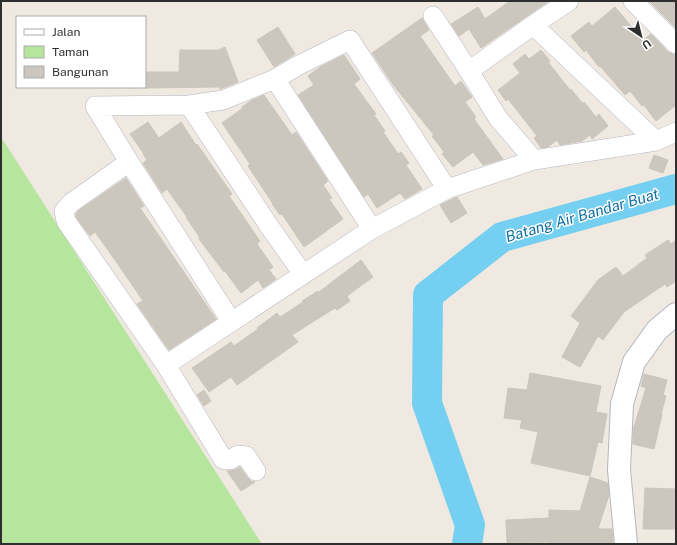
<svg xmlns="http://www.w3.org/2000/svg" width="677" height="545" font-family="'Public Sans',sans-serif">
  <style>
    .green { fill: #b6e59e }
    .lines { fill: none; stroke-linecap: round; stroke-linejoin: round }
    .river { stroke: #75cff0; stroke-width: 30 }
    .building { fill: #cbc7bf; stroke: #cbc5ba }
    .street-casing { stroke: #b4b7c1; stroke-width: 20 }
    .secondary-casing { stroke: #b4b7c1; stroke-width: 24 }
    .street { stroke: #fff; stroke-width: 19 }
    .secondary { stroke: #fff; stroke-width: 22 }
    .labels { text-anchor: middle; dominant-baseline: central; stroke-width: 3; stroke-linejoin: round; paint-order: stroke }
    .water-label { font-size: 15px; font-style: italic; fill: #0d6fa3; stroke: #fff }
  </style>
  <rect width="100%" height="100%" fill="#efe9e1"/>
  <path class="green" d="M1,137L262,544H1Z"/>
  <g class="lines">
    <path class="river" d="M467,544L470,525L427,403L428,295L502,237L676,189"/>
  </g>
  <path class="building" d="M510,1H549L481,48L469,29L459,36L451,24L478,7L485,19Z
    M649,1H676V28Z
    M615,7L643,40L651,34L668,52L676,55V105L656,121L644,105L642,106L630,91L625,95L600,66L599,67L586,50L584,52L571,36L589,22L592,26Z
    M422,18L429,30L420,36L455,86L461,81L472,97L465,102L476,117L474,119L503,159L483,165L473,152L453,167L442,154L444,152L432,136L434,135L394,86L372,53Z
    M278,27L295,54L274,67L257,40Z
    M225,47L238,82L220,89L219,87L145,88V72H179L180,50H219Z
    M541,50L550,61L548,62L570,90L571,89L583,104L584,102L596,117L599,114L608,126L592,139L590,135L582,141L560,145L557,140L548,147L541,148L534,138L537,136L508,99L506,101L498,90L520,73L513,64L525,54L529,59Z
    M344,55L360,79L354,84L376,114L374,115L385,131L383,132L398,154L401,152L409,163L406,165L422,189L405,199L400,193L377,208L368,194L364,197L298,95L314,85L308,76L320,67Z
    M264,95L292,135L296,132L328,181L323,185L332,198L329,199L343,219L304,247L282,214L280,215L272,204H273L248,166L250,164L222,123L243,108L242,107L252,100Z
    M148,122L159,138L181,122L196,145L197,144L232,194L229,196L260,241L257,244L273,267L269,270L276,279L263,288L258,280L241,293L225,271L224,272L199,239L200,238L186,217H187L167,189L162,193L143,163L147,160L143,154H144L130,134Z
    M654,155L668,160L663,173L649,168Z
    M126,178L144,206L140,208L216,319L169,350L137,304L143,301L120,267L95,232L90,236L76,217V214L78,211Z
    M457,197L467,213L451,223L440,205Z
    M668,240L671,244L676,240V281L667,287L665,284L624,312L603,340L598,336L580,367L562,357L580,323L571,316L598,280L616,267L623,276L647,258L645,255Z
    M361,260L373,277L347,296L350,301L337,310L335,308L292,335L298,342L237,385L231,377L209,392L192,368L231,342L234,346L258,329L257,328L277,313L280,317L303,302L302,301L318,291L319,292Z
    M530,373L601,386L596,412L607,414L602,443L598,442L590,476L531,463L538,432L520,428L522,420L504,418L508,388L527,390Z
    M644,374L667,380L663,395L666,396L661,414H662L654,449L633,444V430L646,388L641,386Z
    M204,390L211,401L204,406L197,395Z
    M240,467L247,477L251,481L255,482L241,491L227,471L235,470Z
    M590,477L608,483L609,495L598,529H612L613,544H548V542L507,543L506,520L549,518V510L580,511Z
    M645,488L676,489V529H643Z"/>
  <g class="lines">
    <g class="street-casing">
      <path id="street" d="M633,1L676,44
        M433,16L469,71L533,25L569,1
        M533,25L656,141
        M469,71L498,118L534,160
        M275,79L372,229
        M189,105L269,226L303,274
        M129,162L71,203L64,211L66,221L166,365L223,459L225,460H230L238,455L246,456L256,471
        M231,321L129,162L95,106L189,105L223,100L275,79L299,65L350,40L447,189
        M166,365L372,229L447,189L534,160L656,141L676,132"/>
    </g>
    <g class="secondary-casing">
      <path id="secondary" d="M626,544L619,470L622,404L634,362L657,330L676,314"/>
    </g>
    <use href="#street" class="street"/>
    <use href="#secondary" class="secondary"/>
  </g>
  <g class="labels">
    <g class="water-label">
      <text transform="translate(582 215) rotate(-16)">Batang Air Bandar Buat</text>
    </g>
  </g>
  <rect width="677" height="545" fill="none" stroke="#2e2e2e" stroke-width="4"/>
  <rect x="16" y="16" width="130" height="72" fill="#ffffff" stroke="#ababab"/>
  <rect x="24" y="29" width="20" height="6" fill="#ffffff" stroke="#ababab"/>
  <text x="52" y="36" font-size="12" fill="#2e2e2e">Jalan</text>
  <rect x="24" y="46" width="20" height="12" fill="#b6e59e" stroke="#ababab"/>
  <text x="52" y="56" font-size="12" fill="#2e2e2e">Taman</text>
  <rect x="24" y="66" width="20" height="12" fill="#cbc7bf" stroke="#ababab"/>
  <text x="52" y="76" font-size="12" fill="#2e2e2e">Bangunan</text>
  <g transform="translate(641 36) rotate(145)" stroke="#ffffff" stroke-width="3" paint-order="stroke">
  <path d="M0-3L7 15L0 10L-7 15Z" fill="#2e2e2e"/>
  <text y="-6" font-size="11" font-weight="bold" text-anchor="middle" fill="#2e2e2e">U</text>
  </g>
</svg>
